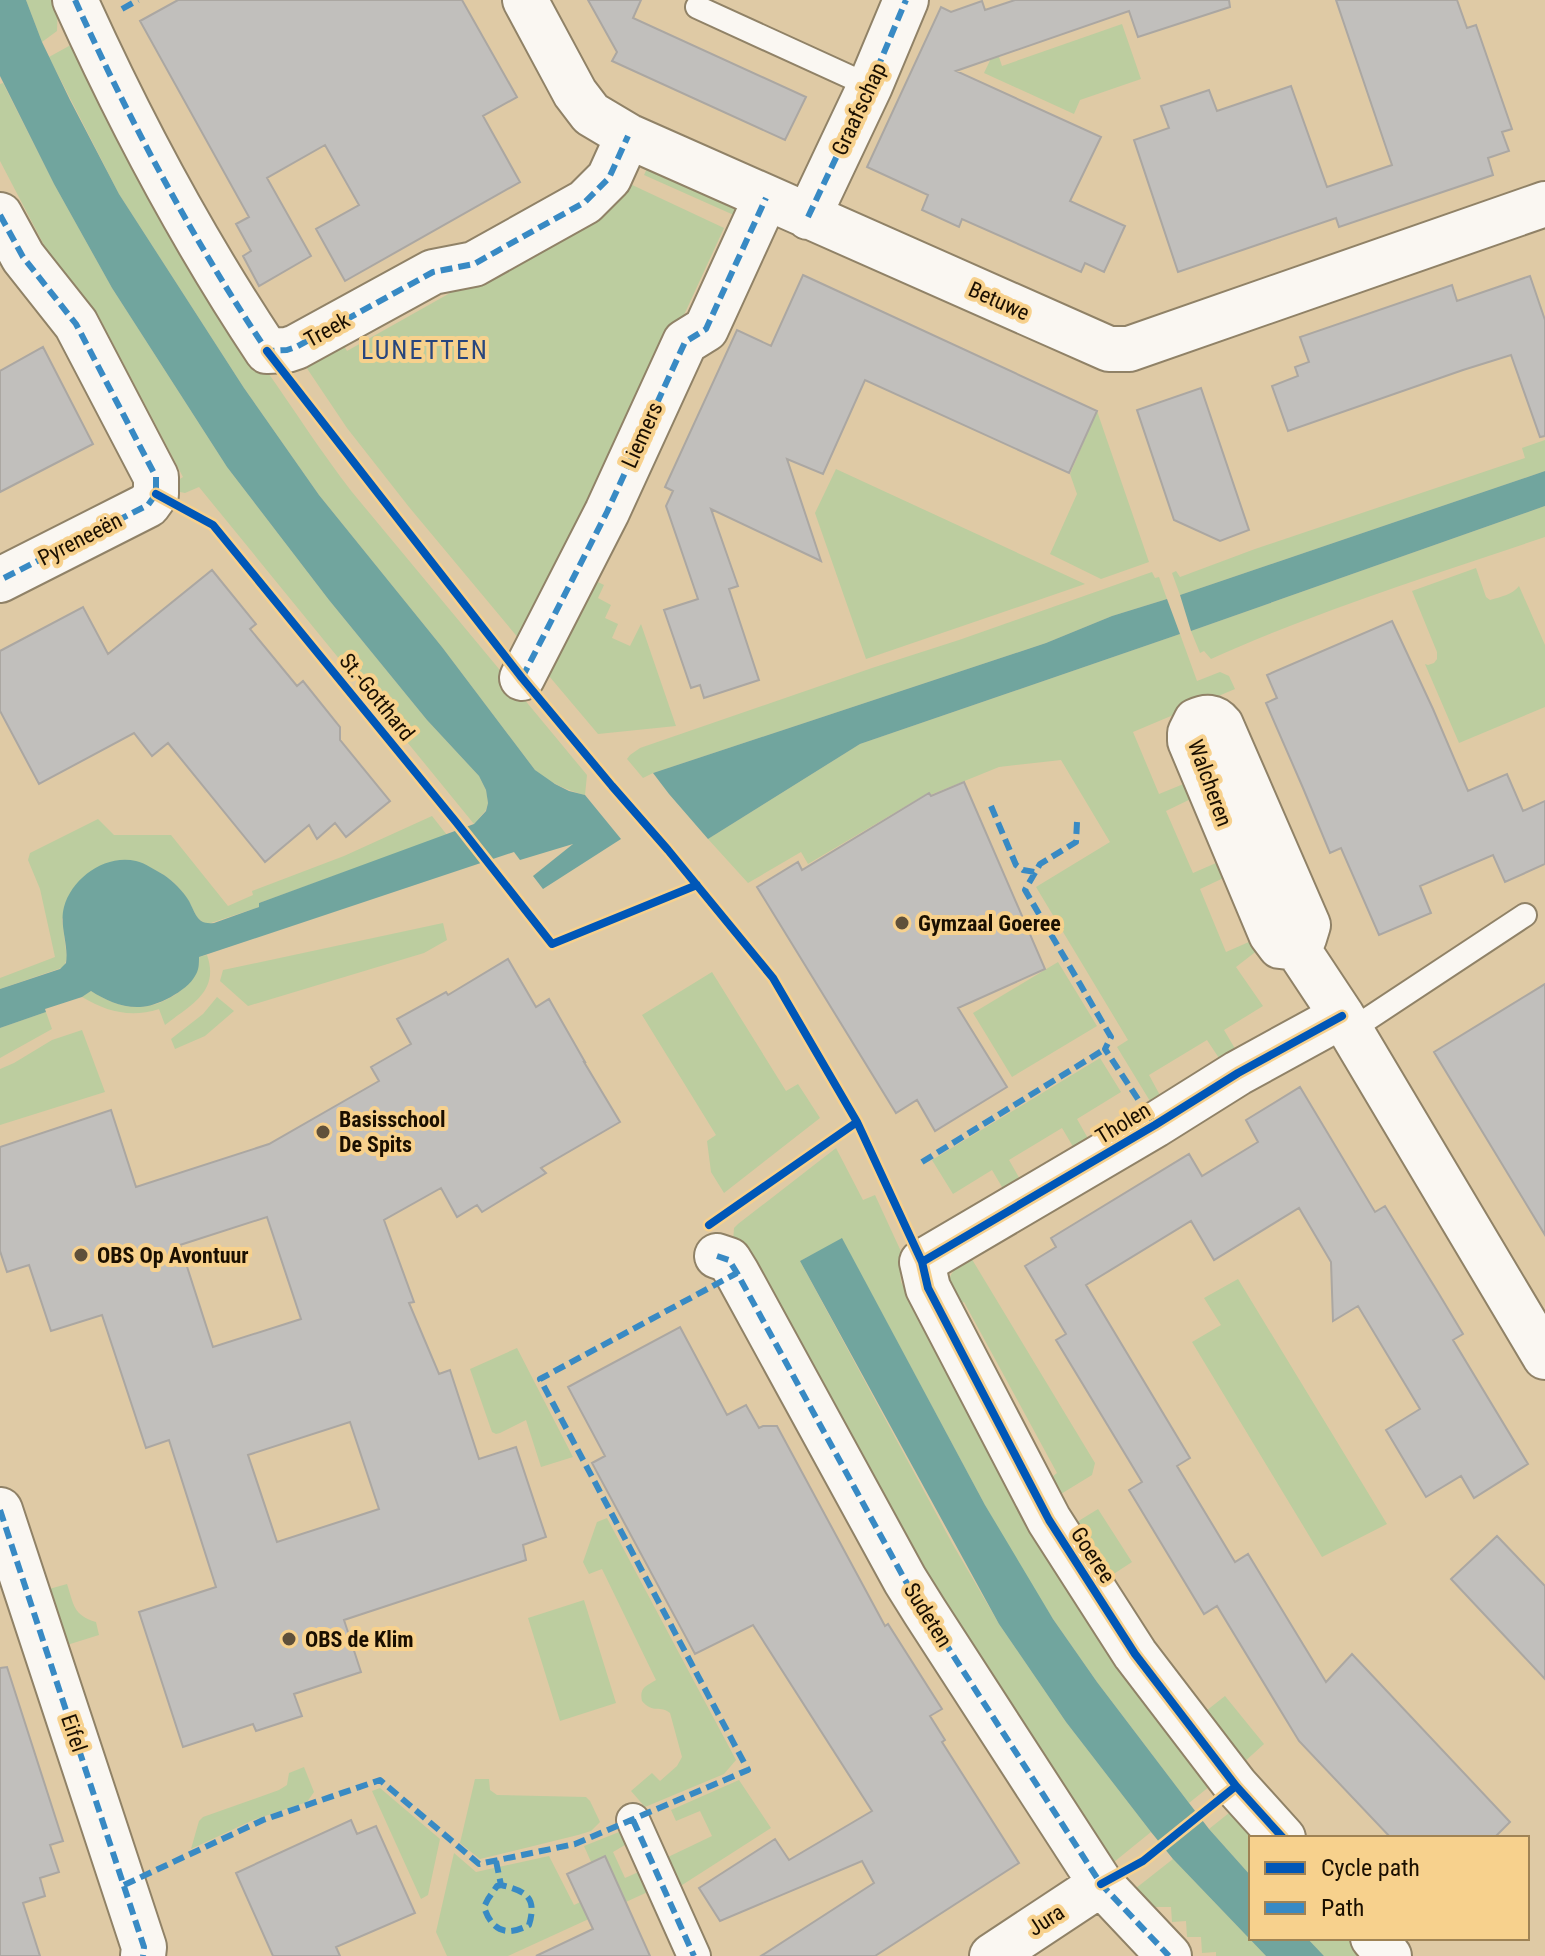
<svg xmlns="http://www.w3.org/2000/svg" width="1545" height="1956" font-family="'Roboto Condensed',sans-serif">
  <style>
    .green { fill: #bccd9f }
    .water { fill: #71a59e }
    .building { fill: #c1bfbc; stroke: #aba7a2; stroke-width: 2; fill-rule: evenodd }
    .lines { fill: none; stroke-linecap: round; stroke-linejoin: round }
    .service-casing { stroke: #908267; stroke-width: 26 }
    .pedestrian-casing { stroke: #908267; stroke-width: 36 }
    .minor-casing { stroke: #908267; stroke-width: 48 }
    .service { stroke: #faf7f2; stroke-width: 22 }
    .pedestrian { stroke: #faf7f2; stroke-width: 32 }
    .minor { stroke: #faf7f2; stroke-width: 44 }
    .quiet { stroke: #388ac4; stroke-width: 6; stroke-dasharray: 12 6; stroke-linecap: butt }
    .cycleway-casing { stroke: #f7d18d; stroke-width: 13 }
    .cycleway { stroke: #0057b8; stroke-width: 8 }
    .poi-dot { fill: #5f503a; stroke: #f7d18d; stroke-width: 3 }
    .labels { text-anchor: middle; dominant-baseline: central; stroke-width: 8; stroke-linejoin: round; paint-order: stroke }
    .street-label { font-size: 22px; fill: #1a0f00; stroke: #f7d18d }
    .poi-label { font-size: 22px; font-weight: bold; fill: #1a0f00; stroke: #f7d18d; text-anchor: start }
    .quarter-label { font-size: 26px; letter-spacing: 2px; fill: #28457d; stroke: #f7d18d }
  </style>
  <rect width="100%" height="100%" fill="#dfcaa5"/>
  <path class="green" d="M26,0H58L57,31L42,42Z
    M1122,24L1141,79L1080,100L1074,114L984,73L996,48L1002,66Z
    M78,41L266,370C295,411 321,452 352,492L587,775L585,795C566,790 550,783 535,770L442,647L319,495L244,388L119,194L49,57Z
    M3,83L54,184L112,288L227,467L329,600L427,720L479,776L486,790L488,803L486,810L474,824L199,487L185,493L180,492L172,484L183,477L99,317L46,249L0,161V84Z
    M650,162L742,204L736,216L644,175Z
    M628,183L724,228L536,637L525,646L409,507L347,428L302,361L340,339L347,351L619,198Z
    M1097,411L1149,562L1101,579L1050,554L1077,494L1070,474Z
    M1545,440V471L1180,595L1172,573L1176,571L1180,577L1255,549L1525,458L1522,448Z
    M836,469L1085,584L866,659L815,513Z
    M1545,506V537C1433,575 1319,610 1211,659L1204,651L1200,653L1191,631Z
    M1476,568L1486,597L1490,600C1501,597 1513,594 1519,586L1545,645V707L1459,743L1425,664L1428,665L1434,663L1437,659V652L1412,591Z
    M1152,572L1155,578L1159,577L1167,599L1112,616L1046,643L653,773L643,778L627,759L630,755L640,748L872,668L959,640Z
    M590,578L604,585L598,598L611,605L605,618L618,624L612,638L630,646L641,624L676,726L598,734L549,676L550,663Z
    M1180,634L1197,681L1220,672L1229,676L1235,689L1133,732L1159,794L1186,783L1197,796L1166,811L1193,873L1223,860L1230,875L1200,889L1226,952L1258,938L1263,946L1236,967L1263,1006L1224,1030L1237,1052L1221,1061L1207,1040L1149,1075L1162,1099L1153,1106L1117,1047L1128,1040L1036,887L1110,842L1061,760L999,767L930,795L928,793L808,864L801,852L748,883L708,839L860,744Z
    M432,816L447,835L259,903V907L208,924C195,920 195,911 188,900C173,875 145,861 117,861L62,919L67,958L64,967L0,989V978L55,957L40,889L28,860L30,853L98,819L114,835H171L228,906L253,895L252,891L344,856Z
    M443,923L447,940L424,953L248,1006L220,981L223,970Z
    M207,955C220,992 190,1005 165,1025L159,1009C131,1018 107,1012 82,997L91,991C105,1000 122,1008 140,1007C165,1006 199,985 199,957Z
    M1058,962L1097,1026L1012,1077L973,1013Z
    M712,972L786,1091L798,1084L820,1118L724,1193L711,1172L707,1141L716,1135L642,1015Z
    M217,997L234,1011L205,1036L175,1049L171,1039L203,1014Z
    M46,1012L52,1029L0,1058V1028Z
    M82,1030L105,1092L0,1125V1069L14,1063L52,1040Z
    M1100,1058L1121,1092L1077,1119L1090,1142L1075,1150L1062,1128L1009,1160L1021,1181L1005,1192L992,1170L953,1194L932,1160Z
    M836,1148L863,1200L875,1195L904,1258L900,1272L901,1282L971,1413L1215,1782L1189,1803L1097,1682L1053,1619L1015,1559L985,1505L842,1239L800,1261L952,1543L999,1624L1066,1722L1151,1832L1114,1862L1109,1860L917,1559L751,1254L733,1242L734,1228L738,1224Z
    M970,1256L1095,1463L1092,1475L1056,1497L1047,1481L1057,1473L964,1302L954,1307C942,1282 949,1271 970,1256Z
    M1238,1279L1387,1524L1322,1557L1192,1342L1221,1325L1204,1298Z
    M517,1348L573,1457L541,1467L526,1420L500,1433L496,1434L492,1432L470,1369Z
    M1098,1509L1132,1562L1109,1577L1072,1525Z
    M607,1518L736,1760L724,1774L645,1807L631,1791L652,1773L660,1781L677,1766L682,1757L670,1713C661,1705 653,1714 642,1701C639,1688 646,1686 656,1680L602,1569L589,1574L583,1562L597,1522Z
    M67,1584C74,1605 73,1615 96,1622L99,1635L67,1645L42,1591Z
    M584,1600L616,1703L560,1721L528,1618Z
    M1225,1696L1264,1744L1242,1764L1206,1711Z
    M304,1767L314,1792L307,1802L253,1820L191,1849L199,1821L203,1817L279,1790L287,1785L289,1773Z
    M475,1779H489L490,1790L497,1795L586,1797L590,1801L600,1822L591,1831L578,1835L480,1859L460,1843Z
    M739,1780L771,1828L679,1887L666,1858L712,1836L700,1811L676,1821L671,1810Z
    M380,1788L440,1839L428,1895L421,1899L372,1791Z
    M1234,1809L1260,1838H1251V1876L1209,1829Z
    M624,1830L630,1842L613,1852L625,1878L643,1870L652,1890L508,1956H447L436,1932L454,1853L476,1872L549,1856L574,1905L604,1891L584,1846Z
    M1173,1859L1266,1956H1216V1952L1202,1953L1201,1937H1187L1186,1921L1172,1922L1171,1907H1137L1131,1892Z
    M1307,1938H1350L1366,1956H1324Z"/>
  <path class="water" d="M0,0H26L42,42L70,100L119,194L244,388L319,495L442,647L535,770L555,784L569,791L585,795L621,839L543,889L533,876L573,844L520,860L514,852L199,957C199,964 199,970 195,976C187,991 156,1007 140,1007C122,1008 105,1000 91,991L82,997L45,1009L46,1012L0,1028V989L60,969L66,963C69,944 59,926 64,907C72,878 105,854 136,861C145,863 155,870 164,875C173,881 183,891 189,901C196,914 197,925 214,923L259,907V903L474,824L486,811L488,803L486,790L479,776L427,720L329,600L227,467L112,288L54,184L0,76Z
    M1545,471V506L1191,631L1180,595Z
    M1167,599L1180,634L860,744L708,839L669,794L653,773L1046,643L1112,616Z
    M842,1238L985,1505L1053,1619L1097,1682L1189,1803L1209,1829L1251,1876V1938H1307L1324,1956H1266L1173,1859L1151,1832L1066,1722L999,1624L800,1261Z"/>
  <path class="building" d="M178,0H462L517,97L483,116L520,182L345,281L316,229L359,205L325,145L267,178L311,256L259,286L243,256L251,251L236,224L249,217L140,21Z
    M588,0H641L633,18L806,97L785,140L612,61L617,52Z
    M1015,0H1229L1230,7L1138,37L1129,11L956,71L1101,137L1070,201L1125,226L1104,272L1085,263L1081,272L962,219L959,227L922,210L928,195L867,167L941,7L951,12L982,1L985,10Z
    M1336,0H1457L1467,28L1476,25L1512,129L1502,132L1509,151L1488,158L1493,175L1339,227L1336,218L1178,272L1134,140L1169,128L1161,106L1209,90L1217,111L1291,86L1327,187L1392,165Z
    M803,275L1097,411L1069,473L865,380L823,474L787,459L821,561L711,509L738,586L729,589L759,680L704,698L700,685L691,688L664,610L698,599L666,506L673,491L665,487L737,330L771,346Z
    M1530,276L1545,320V436L1540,437L1511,355L1463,370L1288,431L1272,386L1298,376L1295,367L1309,362L1300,337L1452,285L1457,301Z
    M43,347L93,444L0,492V371Z
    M1201,388L1249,530L1220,541L1174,520L1137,410Z
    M212,570L256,624L250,629L297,686L303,681L340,727V740L390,801L346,837L335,823L317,839L309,825L265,862L168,743L152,756L134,733L39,784L0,711V651L83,607L108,654Z
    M1392,621L1433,709L1468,791L1507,774L1523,811L1545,801V864L1505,882L1493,855L1420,886L1431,913L1379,935L1341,848L1330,853L1303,788L1266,703L1277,698L1267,675Z
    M964,782L1045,969L958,1008L1007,1087L935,1131L917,1100L896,1113L757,887L798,862L802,870L929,793L931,796Z
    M508,959L536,1007L549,999L585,1062H584L620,1122L541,1168L546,1173L482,1212L477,1205L457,1217L441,1188L384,1220L414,1302L409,1303L439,1374L450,1370L479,1459L516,1447L546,1537L523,1545L526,1560L344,1620L361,1672L294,1694L302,1716L256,1731L253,1724L183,1747L139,1612L216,1587L169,1440L146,1448L102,1315L51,1331L29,1265L7,1272L0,1251V1147L111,1110L136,1187L269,1144L379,1081L371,1067L411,1044L397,1019L446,992L448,995ZM267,1217L301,1319L213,1347L180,1245ZM350,1422L379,1509L277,1542L248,1455Z
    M1545,984V1235L1434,1052Z
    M1300,1087L1375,1212L1385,1206L1439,1294L1463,1334L1453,1340L1528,1464L1474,1498L1461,1476L1426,1497L1386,1430L1420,1409L1358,1306L1333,1321L1331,1262L1299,1208L1214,1260L1191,1221L1086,1285L1190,1458L1177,1466L1235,1562L1248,1554L1326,1682L1352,1654L1510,1822L1494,1838H1391L1299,1741L1217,1606L1204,1614L1129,1490L1142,1482L1056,1340L1066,1334L1025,1266L1056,1247L1051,1238L1189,1154L1202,1176L1258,1142L1246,1120Z
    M680,1327L727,1415L746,1405L759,1428L763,1426H777L885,1626L888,1624L942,1709L930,1716L945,1740L942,1742L1019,1863L875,1956H761L874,1883L862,1861L720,1921L699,1888L775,1839L789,1860L872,1811L753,1625L695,1654L592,1463L605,1456L568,1387Z
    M1497,1536L1545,1586V1679L1451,1579Z
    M7,1667L63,1841L50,1845L59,1872L40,1878L45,1896L23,1903L40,1956H0V1668Z
    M351,1820L357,1834L376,1826L415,1913L336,1947L340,1956H273L236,1873Z
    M605,1856L650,1956H536L593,1929L567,1874Z"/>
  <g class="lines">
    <g class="service-casing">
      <path id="service" d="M697,7L870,86
        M1351,1030L1525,915"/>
    </g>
    <g class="pedestrian-casing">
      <path id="pedestrian" d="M633,1820L694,1956"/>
    </g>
    <g class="minor-casing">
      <path id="minor" d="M75,0C130,122 193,240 267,351L287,350L296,347L433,272L474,264L585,202L609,178L628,136
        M525,0L575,93L591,114L628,136L1109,349H1129L1545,204
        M0,215L23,257L76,324L156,477V494L148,505L0,580
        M808,217L870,86L906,0
        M522,678L607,512L685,342L706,329L766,198
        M1297,948L1304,938L1308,925L1221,725C1214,716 1206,716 1196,721L1190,733V741L1271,934L1280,946L1297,948L1342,1016L1545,1357
        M717,1256L729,1260L737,1273L905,1580L925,1612L1101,1884L1169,1956
        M0,1510L144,1947L143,1956
        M1283,1838L1236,1786L1135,1654L1049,1520L928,1288L922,1262L1155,1125L1238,1073L1342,1016
        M1373,1938L1389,1956
        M992,1956L1101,1884"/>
    </g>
    <use href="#service" class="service"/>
    <use href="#pedestrian" class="pedestrian"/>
    <use href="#minor" class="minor"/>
    <path class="quiet" d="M75,0C130,122 193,240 267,351L287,350L296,347L433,272L474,264L585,202L609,178L628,136
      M122,9L138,0
      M0,215L23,257L76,324L156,477V494L148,505L0,580
      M808,217L870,86L906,0
      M522,678L607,512L685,342L706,329L766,198
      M991,806L1016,865L1023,870L1035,872
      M1077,822L1076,842L1040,864L1025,890L1111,1037L1105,1049L1155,1125
      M922,1162L1105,1049
      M717,1256L729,1260L737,1273L905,1580L925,1612L1101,1884L1169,1956
      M0,1510L144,1947L143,1956
      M633,1820L694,1956
      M496,1861L501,1885C527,1891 537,1898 529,1925C506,1937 492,1931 484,1907L488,1899L497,1886L501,1885
      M124,1885L263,1820L380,1780L479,1864L575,1844L748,1770L540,1379L737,1273"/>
    <g class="cycleway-casing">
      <path id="cycleway" d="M267,351L522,678L612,786L668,850L773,978L857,1122L922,1262L928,1288L1049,1520L1135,1654L1236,1786L1283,1838
        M156,494L213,525L456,822L552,944L697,885
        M709,1225L857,1122
        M922,1262L1155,1125L1238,1073L1342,1016
        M1101,1884L1143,1861L1236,1786"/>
    </g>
    <use href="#cycleway" class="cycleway"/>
  </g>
  <g class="poi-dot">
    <circle cx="902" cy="923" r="8"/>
    <circle cx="323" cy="1132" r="8"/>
    <circle cx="81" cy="1255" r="8"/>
    <circle cx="289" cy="1639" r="8"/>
  </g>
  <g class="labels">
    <g class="street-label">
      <text transform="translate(859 109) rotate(-65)">Graafschap</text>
      <text transform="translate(999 301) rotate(24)">Betuwe</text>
      <text transform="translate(327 330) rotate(-29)">Treek</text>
      <text transform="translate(642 435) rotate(-66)">Liemers</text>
      <text transform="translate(80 539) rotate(-27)">Pyreneeën</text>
      <text transform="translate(377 697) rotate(51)">St.-Gotthard</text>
      <text transform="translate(1210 783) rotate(70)">Walcheren</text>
      <text transform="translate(1123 1123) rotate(-31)">Tholen</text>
      <text transform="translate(1093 1555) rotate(57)">Goeree</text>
      <text transform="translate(928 1615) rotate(58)">Sudeten</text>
      <text transform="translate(74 1733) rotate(71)">Eifel</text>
      <text transform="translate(1046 1920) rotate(-33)">Jura</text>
    </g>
    <g class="poi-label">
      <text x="918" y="923">Gymzaal Goeree</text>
      <text x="339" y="1119">Basisschool<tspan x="339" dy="25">De Spits</tspan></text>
      <text x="97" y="1255">OBS Op Avontuur</text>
      <text x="305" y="1639">OBS de Klim</text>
    </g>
    <g class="quarter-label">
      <text x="425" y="350">LUNETTEN</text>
    </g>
  </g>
  <rect x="1249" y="1836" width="280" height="104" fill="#f7d18d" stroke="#9f8355" stroke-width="2"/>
  <rect x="1265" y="1862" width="40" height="12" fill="#0057b8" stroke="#9f8355" stroke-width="2"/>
  <text x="1321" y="1876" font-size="24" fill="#1a0f00">Cycle path</text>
  <rect x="1265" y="1902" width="40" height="12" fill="#388ac4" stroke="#9f8355" stroke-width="2"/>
  <text x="1321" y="1916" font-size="24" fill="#1a0f00">Path</text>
</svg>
